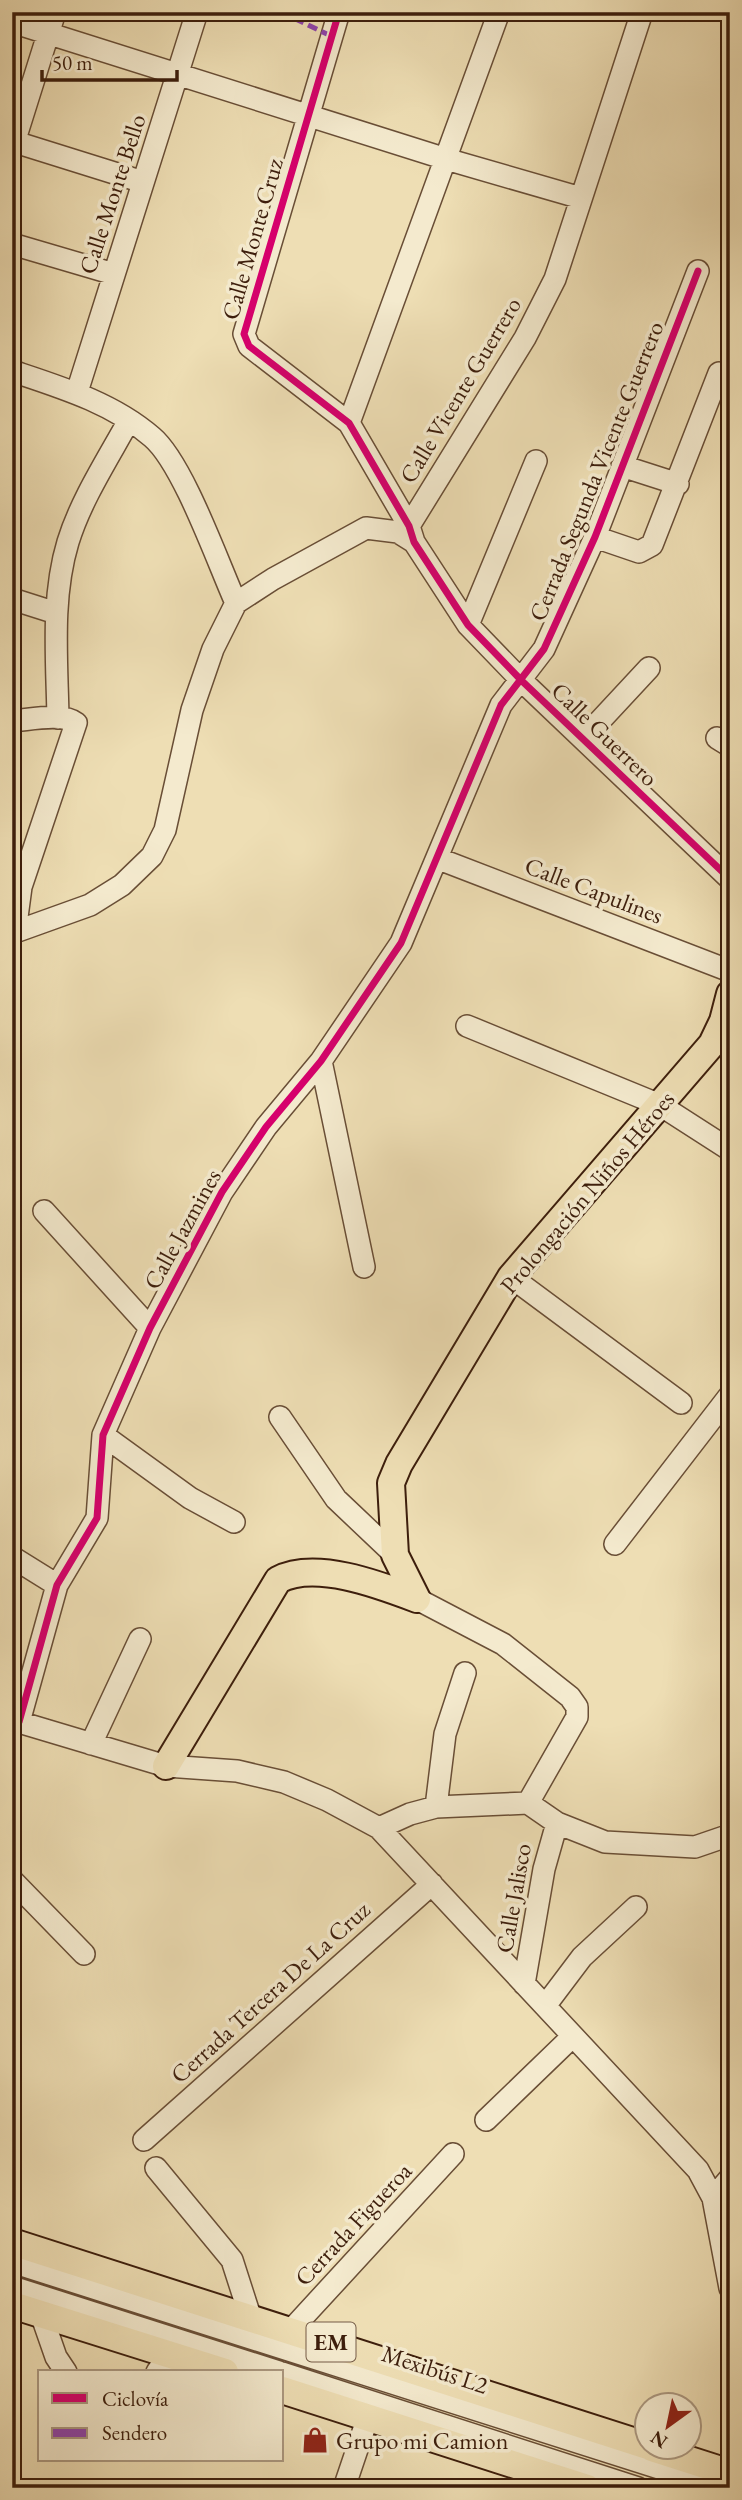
<svg xmlns="http://www.w3.org/2000/svg" width="742" height="2500" font-family="'EB Garamond',serif">
  <style>
    .lines { fill: none; stroke-linecap: round; stroke-linejoin: round }
    .minor-casing { stroke: #694e36; stroke-width: 24 }
    .major-casing { stroke: #3d1e0c; stroke-width: 30 }
    .minor { stroke: #f4eace; stroke-width: 21 }
    .major { stroke: #eedeb4; stroke-width: 26 }
    .quiet { stroke: #8e44ad; stroke-width: 5; stroke-dasharray: 10 5; stroke-linecap: butt }
    .cycleway-casing { stroke: #f4eace; stroke-width: 11 }
    .cycleway { stroke: #d6006c; stroke-width: 7 }
    .labels { text-anchor: middle; dominant-baseline: central; stroke-width: 7; stroke-linejoin: round; paint-order: stroke }
    .shield { fill: #f4eace; stroke: #745b46; stroke-width: 2 }
    .shield-label { font-size: 23px; font-weight: bold; fill: #3d1e0c }
    .street-label { font-size: 24px; fill: #3d1e0c; stroke: #f4eace }
    .poi-label { font-size: 24px; fill: #3d1e0c; stroke: #f4eace; text-anchor: start }
  </style>
  <rect width="100%" height="100%" fill="#eedeb4"/>
  <filter id="stains"><feTurbulence type="fractalNoise" baseFrequency=".00286" numOctaves="4"/><feColorMatrix values="0 0 0 0 .2 0 0 0 0 .09 0 0 0 0 .02 0 0 0 .5 -.17"/></filter>
  <radialGradient id="worn" r=".72"><stop offset=".6" stop-color="#630" stop-opacity="0"/><stop offset="1" stop-color="#630" stop-opacity=".3"/></radialGradient>
  <g class="lines">
    <g class="minor-casing">
      <path id="minor" d="M339,12L244,334L249,346L349,423L409,526L414,542L468,625L522,681L730,879
        M12,22L446,159L581,198
        M15,142L143,182
        M12,149L55,12
        M12,244L114,274
        M12,371C60,387 113,403 152,437C183,463 218,563 236,603
        M77,392L197,12
        M349,423L499,12
        M622,466L678,484
        M409,526L525,338L555,279L642,12
        M595,537L639,552L652,545L719,373
        M12,599L56,613
        M468,625L536,461
        M58,718C57,660 51,598 68,542C81,500 107,460 128,422
        M12,721C29,720 62,712 76,723L21,887L15,932
        M717,738L730,746
        M583,739L649,668
        M439,859L730,971
        M12,933L90,905L122,885L152,856L165,830L192,710L213,649L236,603L273,579L366,528L398,532L414,542
        M467,1026L660,1105L730,1150
        M321,1061L364,1267
        M44,1211L150,1328
        M511,1277L681,1403
        M280,1417L336,1499L395,1555
        M103,1435L190,1498L234,1522
        M615,1544L730,1395
        M12,1557L57,1585
        M417,1599L503,1644L570,1697L577,1707V1717L528,1803
        M12,1720L166,1766L237,1771L284,1782L327,1800L379,1828L698,2170L713,2198L730,2288
        M19,1722L57,1585L97,1518L103,1435L150,1328L222,1192L266,1127L321,1061L401,943L501,705L544,649L595,537L698,271
        M91,1744L140,1639
        M436,1807L445,1734L465,1673
        M379,1828L410,1814L436,1807L528,1803L557,1823L605,1842L695,1847L730,1835
        M12,1880L84,1954
        M524,1984L544,1869L557,1823
        M545,2006L582,1957L636,1907
        M486,2120L573,2036
        M144,2140L432,1884
        M156,2168L232,2260L250,2316
        M713,2198L730,2178
        M12,2262L722,2488
        M12,2287L279,2372
        M41,2314L56,2357L66,2372
        M292,2329L453,2154
        M157,2372L169,2355
        M282,2373L638,2488
        M344,2488L368,2417"/>
    </g>
    <g class="major-casing">
      <path id="major" d="M417,1599L395,1555L391,1483L399,1464L511,1277L712,1044L723,1021L730,994
        M166,1766L278,1580C315,1560 380,1585 417,1599
        M12,2242L648,2446
        M12,2305L225,2372
        M282,2390L587,2488
        M652,2448L730,2473"/>
    </g>
    <use href="#minor" class="minor"/>
    <use href="#major" class="major"/>
    <path class="quiet" d="M281,12L331,36"/>
    <g class="cycleway-casing">
      <path id="cycleway" d="M339,12L244,334L249,346L349,423L409,526L414,542L468,625L522,681L730,879
        M19,1722L57,1585L97,1518L103,1435L150,1328L222,1192L266,1127L321,1061L401,943L501,705L544,649L595,537L698,271"/>
    </g>
    <use href="#cycleway" class="cycleway"/>
  </g>
  <defs>
    <g id="shop-bare" transform="scale(2.1)"><path d="M-5-2.5h2.3a2.7 3.5 0 0 1 5.4 0H5L5.5 6h-11ZM-1.5-2.5h3a1.5 2.3 0 0 0-3 0Z" fill="#8f2418" stroke="#f4eace" stroke-width="2.5" paint-order="stroke"/></g>
  </defs>
  <g fill-rule="evenodd">
    <use href="#shop-bare" x="315" y="2440"/>
  </g>
  <g class="labels">
    <rect class="shield" x="306.5" y="2322.5" width="49" height="39" rx="5"/>
    <g class="shield-label">
      <text x="331" y="2342">EM</text>
    </g>
    <g class="street-label">
      <text transform="translate(112 194) rotate(-72)">Calle Monte Bello</text>
      <text transform="translate(252 239) rotate(-74)">Calle Monte Cruz</text>
      <text transform="translate(460 390) rotate(-59)">Calle Vicente Guerrero</text>
      <text transform="translate(596 471) rotate(-68)">Cerrada Segunda Vicente Guerrero</text>
      <text transform="translate(605 734) rotate(44)">Calle Guerrero</text>
      <text transform="translate(594 890) rotate(21)">Calle Capulines</text>
      <text transform="translate(587 1192) rotate(-50)">Prolongación Niños Héroes</text>
      <text transform="translate(182 1229) rotate(-61)">Calle Jazmines</text>
      <text transform="translate(513 1898) rotate(-80)">Calle Jalisco</text>
      <text transform="translate(270 1992) rotate(-42)">Cerrada Tercera De La Cruz</text>
      <text transform="translate(353 2224) rotate(-47)">Cerrada Figueroa</text>
      <text transform="translate(435 2369) rotate(18)">Mexibús L2</text>
    </g>
    <g class="poi-label">
      <text x="336" y="2440">Grupo mi Camion</text>
    </g>
  </g>
  <rect width="742" height="2500" fill="none" stroke="#eedeb4" stroke-width="42"/>
  <rect x="14" y="14" width="714" height="2472" fill="none" stroke="#3d1e0c" stroke-width="3.5"/>
  <rect x="21" y="21" width="700" height="2458" fill="none" stroke="#3d1e0c" stroke-width="2"/>
  <rect x="38" y="2370" width="245" height="91" fill="#f4eace" stroke="#ab9880" stroke-width="2"/>
  <rect x="52" y="2393" width="35" height="10" fill="#d6006c" stroke="#ab9880" stroke-width="2"/>
  <text x="102" y="2406" font-size="21" fill="#3d1e0c">Ciclovía</text>
  <rect x="52" y="2428" width="35" height="10" fill="#8e44ad" stroke="#ab9880" stroke-width="2"/>
  <text x="102" y="2440" font-size="21" fill="#3d1e0c">Sendero</text>
  <g transform="translate(668 2426) rotate(213)"><circle r="33" fill="#f4eace" stroke="#ab9880" stroke-width="2"/>
  <path d="M0-5L12 26L0 18L-12 26Z" fill="#8f2418"/>
  <text y="-10" font-size="19" font-weight="bold" text-anchor="middle" fill="#3d1e0c">N</text>
  </g>
  <path d="M42 70v10h135v-10" fill="none" stroke="#3d1e0c" stroke-width="3.5"/>
  <text x="52" y="70" font-size="21" fill="#3d1e0c" stroke="#f4eace" stroke-width="5" paint-order="stroke">50 m</text>
  <rect width="100%" height="100%" filter="url(#stains)"/>
  <rect width="100%" height="100%" fill="url(#worn)"/>
</svg>
